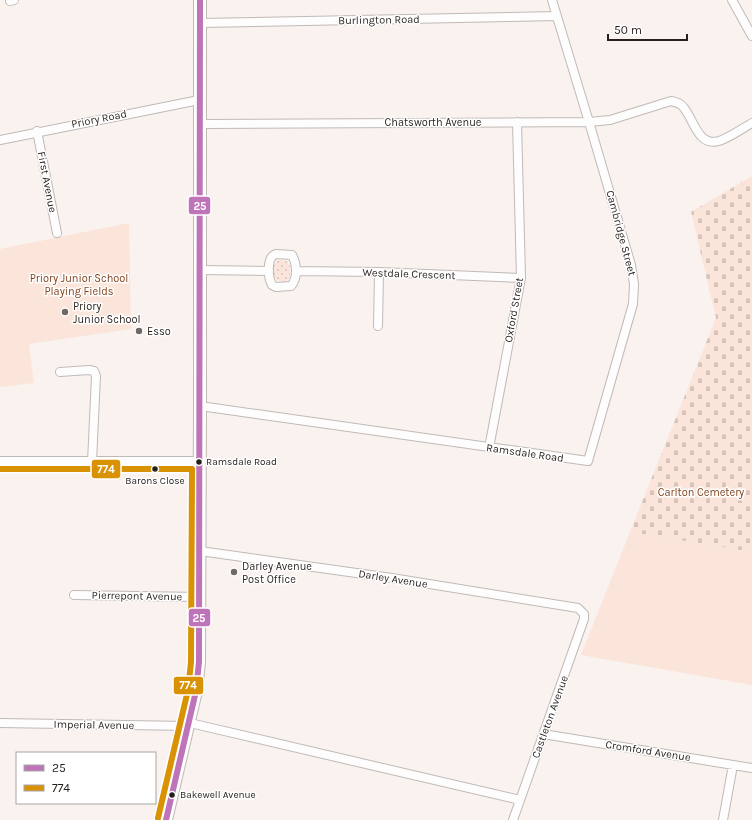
<svg xmlns="http://www.w3.org/2000/svg" width="752" height="820" font-family="Karla,sans-serif">
  <style>
    .grass { fill: url(#grass-dots) }
    .cemetery { fill: url(#cemetery-stones) }
    .park { fill: #fbe5da }
    .lines { fill: none; stroke-linecap: round; stroke-linejoin: round }
    .street-casing { stroke: #c0bab6; stroke-width: 10 }
    .secondary-casing { stroke: #c0bab6; stroke-width: 14 }
    .street { stroke: #fefdfd; stroke-width: 8 }
    .secondary { stroke: #fefdfd; stroke-width: 12 }
    .bus-1-casing { stroke: #fff; stroke-width: 9 }
    .bus-2-casing { stroke: #fff; stroke-width: 9 }
    .bus-1 { stroke: #bf73b8; stroke-width: 6 }
    .bus-2 { stroke: #d89204; stroke-width: 6 }
    .poi-dot { fill: #706965; stroke: #fff; stroke-width: 1.5 }
    .bus-dot { fill: #261f1b; stroke: #fff; stroke-width: 1.5 }
    .labels { text-anchor: middle; dominant-baseline: central; stroke-width: 3; stroke-linejoin: round; paint-order: stroke }
    .bus-label { font-size: 10px; fill: #261f1b; stroke: #fff; text-anchor: start }
    .street-label { font-size: 11px; fill: #261f1b; stroke: #fff }
    .park-label { font-size: 11px; fill: #80431d; stroke: #fff }
    .poi-label { font-size: 11px; fill: #261f1b; stroke: #fff; text-anchor: start }
    .line-badge { stroke: #fff; stroke-width: 1.5 }
    .badge-label { font-size: 11px; text-anchor: middle; font-weight: bold; fill: #fff }
  </style>
  <defs>
    <pattern id="grass-dots" width="8" height="8" patternUnits="userSpaceOnUse"><rect width="8" height="8" fill="#fbe5da"/><path d="M2 2h.1M6 6h.1" fill="none" stroke="#d7c4ba" stroke-width="1.8" stroke-linecap="round"/></pattern>
    <pattern id="cemetery-stones" width="16" height="16" patternUnits="userSpaceOnUse"><rect width="16" height="16" fill="#fbe5da"/><path d="M2 7V4a2 2 0 0 1 4 0v3zM10 15v-3a2 2 0 0 1 4 0v3z" fill="#d7c4ba"/></pattern>
  </defs>
  <rect width="100%" height="100%" fill="#f9f2ef"/>
  <path class="grass" d="M279,260L287,261L290,266V277L285,282L276,280L273,276V265Z"/>
  <path class="cemetery" d="M752,176V552L630,532L716,318L691,212Z"/>
  <path class="park" d="M129,223L131,329L29,344L34,383L0,387V249Z
    M630,532L752,552V685L581,655Z"/>
  <g class="lines">
    <g class="street-casing">
      <path id="street" d="M732,0L752,36
        M10,1L14,0
        M200,23L557,16
        M200,124L589,122L610,120L671,101C676,102 681,103 684,108C694,120 698,147 719,141C729,138 743,128 752,123
        M37,131L57,233
        M0,140L199,100
        M276,254L292,255C297,264 298,278 291,286L276,287L272,285C268,278 266,257 276,254Z
        M200,270L269,271
        M296,271L379,272L521,278
        M378,326L379,272
        M60,372L89,370L94,371L96,376L92,462
        M200,406L588,461L633,304L634,284L631,265L589,122L552,0
        M489,448L521,278L517,122
        M0,461H200
        M200,551L392,578L578,608L584,614V619L513,820
        M74,595L200,597
        M0,723L189,726
        M190,723L520,800
        M543,734L752,768
        M723,820L733,765"/>
    </g>
    <g class="secondary-casing">
      <path id="secondary" d="M166,820L196,691L199,662L200,406V0"/>
    </g>
    <use href="#street" class="street"/>
    <use href="#secondary" class="secondary"/>
    <g class="bus-1-casing">
      <path id="bus-1" d="M166,820L196,691L199,662L200,0"/>
    </g>
    <g class="bus-2-casing">
      <path id="bus-2" d="M0,469H192L191,662L188,690L158,818"/>
    </g>
    <use href="#bus-1" class="bus-1"/>
    <use href="#bus-2" class="bus-2"/>
  </g>
  <g class="poi-dot">
    <circle cx="65" cy="312" r="4"/>
    <circle cx="139" cy="331" r="4"/>
    <circle cx="234" cy="572" r="4"/>
  </g>
  <g class="bus-dot">
    <circle cx="199" cy="462" r="3.5"/>
    <circle cx="155" cy="469" r="3.5"/>
    <circle cx="172" cy="795" r="3.5"/>
  </g>
  <g class="labels">
    <g class="bus-label">
      <text x="206" y="462">Ramsdale Road</text>
      <text x="155" y="481" text-anchor="middle">Barons Close</text>
      <text x="180" y="795">Bakewell Avenue</text>
    </g>
    <g class="street-label">
      <text transform="translate(379 20) rotate(-1)">Burlington Road</text>
      <text transform="translate(99 119) rotate(-11)">Priory Road</text>
      <text x="433" y="122">Chatsworth Avenue</text>
      <text transform="translate(47 182) rotate(79)">First Avenue</text>
      <text transform="translate(621 233) rotate(75)">Cambridge Street</text>
      <text transform="translate(409 274) rotate(2)">Westdale Crescent</text>
      <text transform="translate(514 310) rotate(-80)">Oxford Street</text>
      <text transform="translate(525 453) rotate(8)">Ramsdale Road</text>
      <text transform="translate(393 579) rotate(9)">Darley Avenue</text>
      <text transform="translate(137 596) rotate(1)">Pierrepont Avenue</text>
      <text transform="translate(550 717) rotate(-70)">Castleton Avenue</text>
      <text transform="translate(94 725) rotate(1)">Imperial Avenue</text>
      <text transform="translate(648 751) rotate(9)">Cromford Avenue</text>
    </g>
    <g class="park-label">
      <text x="79" y="278">Priory Junior School<tspan x="79" dy="13">Playing Fields</tspan></text>
      <text x="701" y="492">Carlton Cemetery</text>
    </g>
    <g class="poi-label">
      <text x="73" y="306">Priory<tspan x="73" dy="13">Junior School</tspan></text>
      <text x="147" y="331">Esso</text>
      <text x="242" y="566">Darley Avenue<tspan x="242" dy="13">Post Office</tspan></text>
    </g>
  </g>
  <g class="line-badge">
    <rect x="188" y="196" width="23" height="19" rx="4" fill="#bf73b8"/>
    <rect x="91" y="459" width="30" height="20" rx="4" fill="#d89204"/>
    <rect x="188" y="608" width="23" height="19" rx="4" fill="#bf73b8"/>
    <rect x="173" y="676" width="31" height="19" rx="4" fill="#d89204"/>
  </g>
  <g class="badge-label">
    <text x="200" y="210">25</text>
    <text x="106" y="473">774</text>
    <text x="199" y="622">25</text>
    <text x="188" y="689">774</text>
  </g>
  <rect x="16" y="752" width="140" height="52" fill="#ffffff" stroke="#a8a5a4"/>
  <rect x="24" y="765" width="20" height="6" fill="#bf73b8" stroke="#a8a5a4"/>
  <text x="52" y="772" font-size="12" fill="#261f1b">25</text>
  <rect x="24" y="785" width="20" height="6" fill="#d89204" stroke="#a8a5a4"/>
  <text x="52" y="792" font-size="12" fill="#261f1b">774</text>
  <path d="M608 34v6h79v-6" fill="none" stroke="#261f1b" stroke-width="2"/>
  <text x="614" y="34" font-size="12" fill="#261f1b" stroke="#ffffff" stroke-width="3" paint-order="stroke">50 m</text>
</svg>
